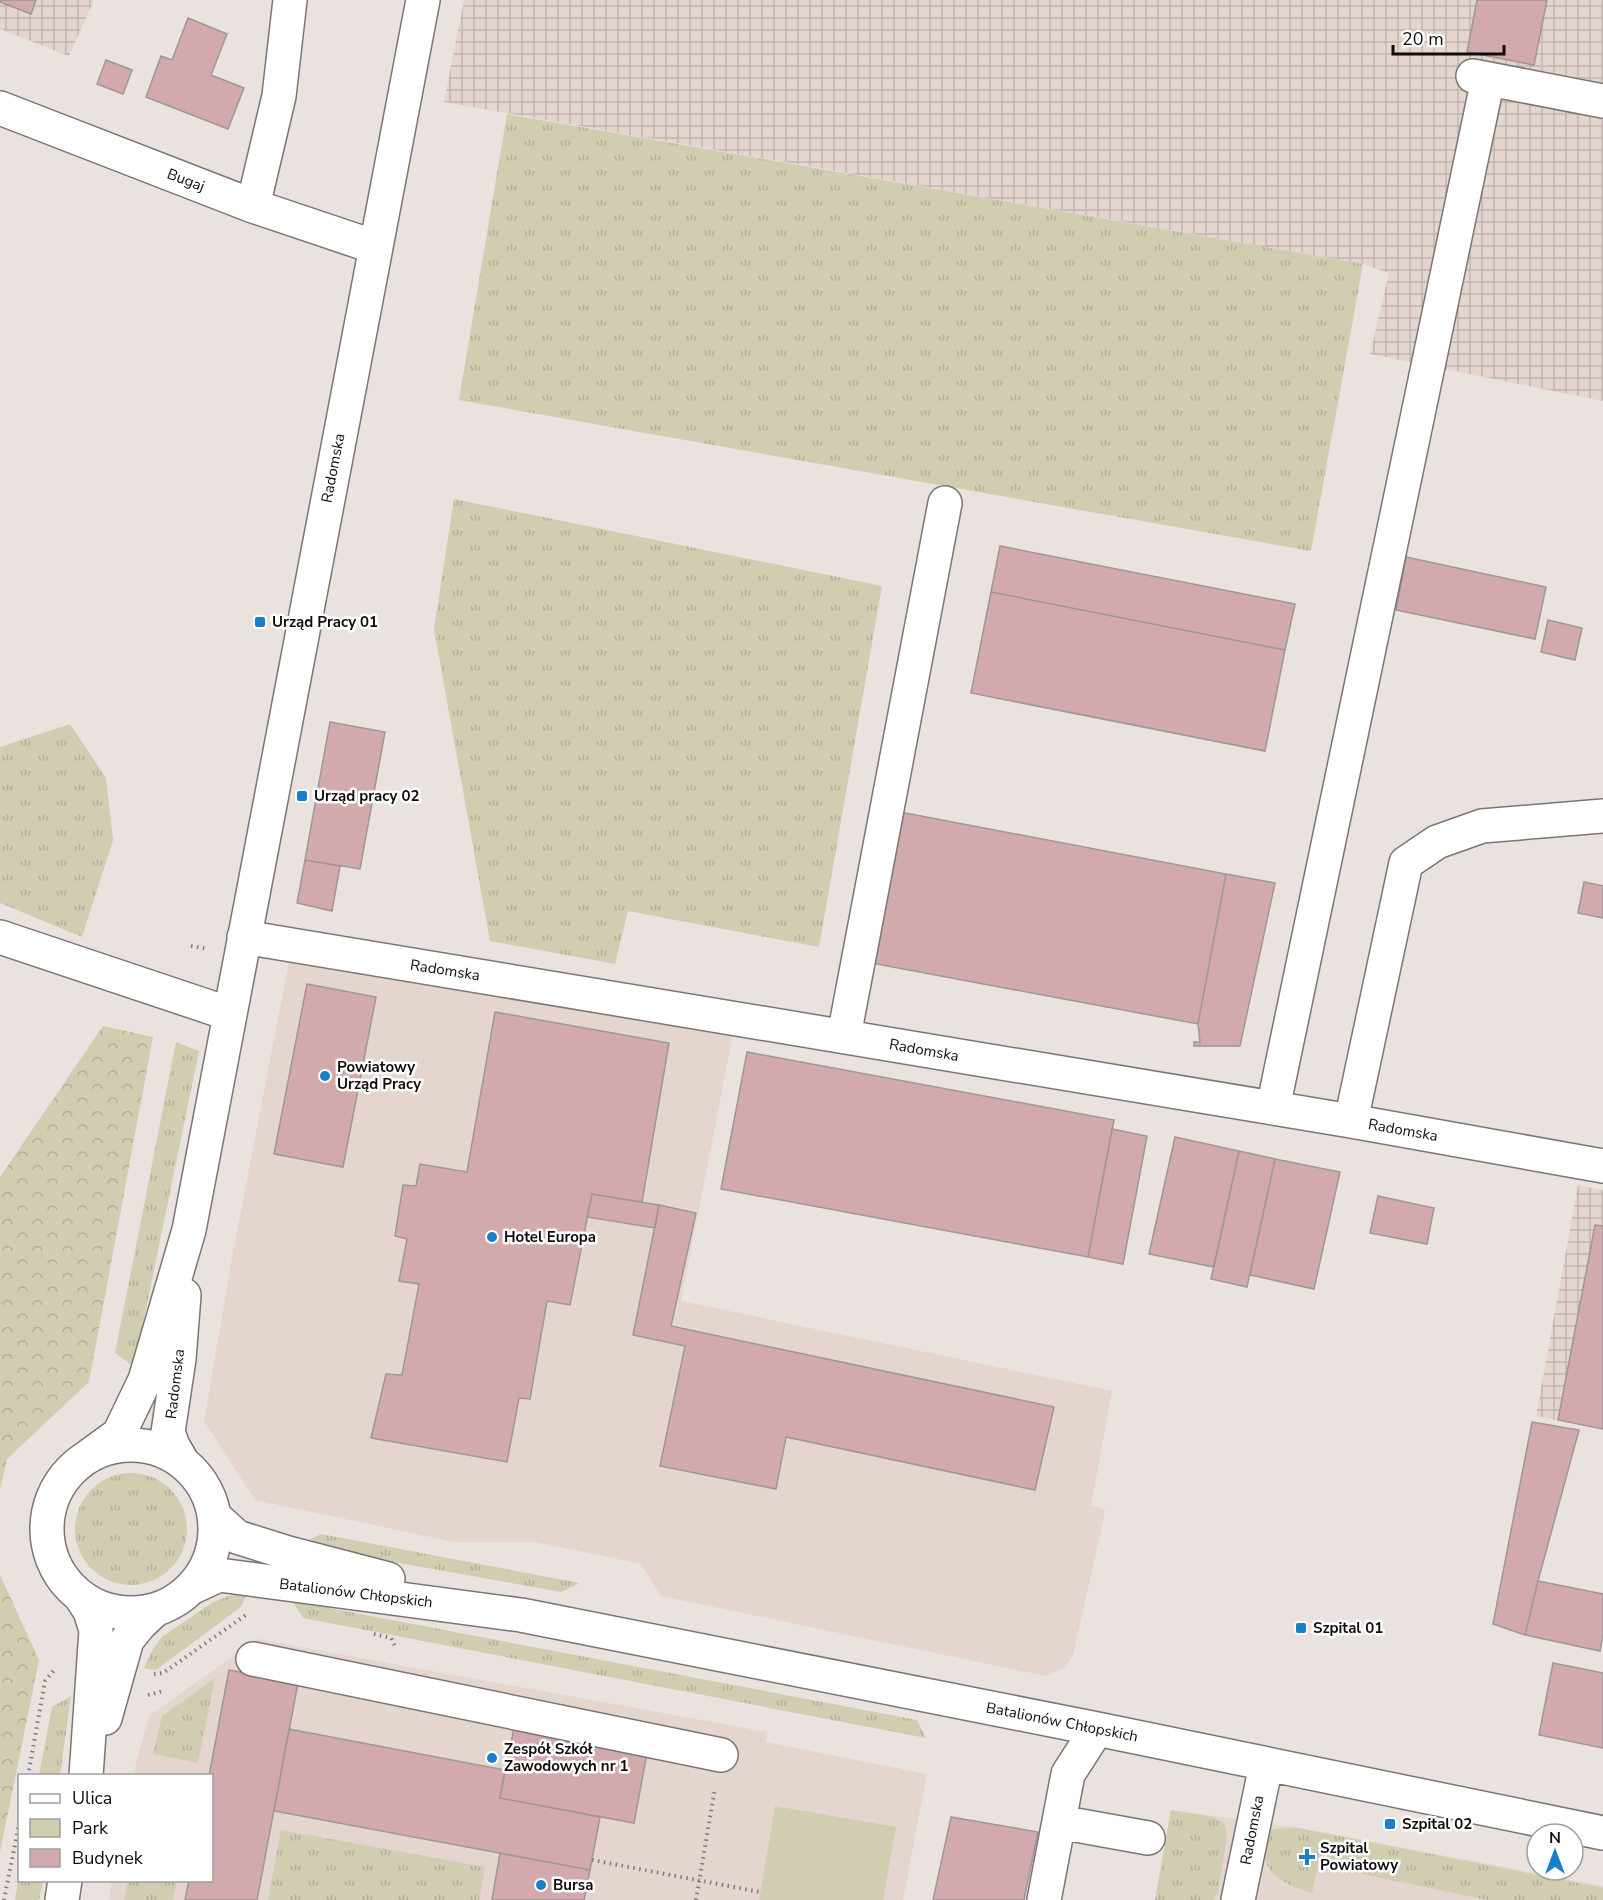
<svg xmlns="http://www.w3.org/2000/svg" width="1603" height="1900" font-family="'Nunito Sans',sans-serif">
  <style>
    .built { fill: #e4d5cf }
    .industrial { fill: url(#industrial-grid) }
    .grass { fill: url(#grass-tufts) }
    .forest { fill: url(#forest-crowns) }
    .park { fill: #d0cdb1 }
    .building { fill: #d2aaae; stroke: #9e9697; stroke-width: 1.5 }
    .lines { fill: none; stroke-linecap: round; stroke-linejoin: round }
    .minor-casing { stroke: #7c7573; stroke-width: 36 }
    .path { stroke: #807a79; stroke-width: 4; stroke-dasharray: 1.5 4.5; stroke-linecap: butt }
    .minor { stroke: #fff; stroke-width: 33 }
    .poi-dot { fill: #1a7fca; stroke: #fff; stroke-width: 2 }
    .labels { text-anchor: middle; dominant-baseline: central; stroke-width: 5; stroke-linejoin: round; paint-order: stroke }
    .street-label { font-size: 15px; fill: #0f0c0c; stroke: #fff }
    .poi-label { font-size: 15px; font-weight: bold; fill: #0f0c0c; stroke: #fff; text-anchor: start }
  </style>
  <defs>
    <pattern id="industrial-grid" width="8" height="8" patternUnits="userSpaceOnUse" patternTransform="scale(1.5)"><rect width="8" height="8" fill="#e4d5cf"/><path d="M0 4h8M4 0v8" fill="none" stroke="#c2b6b1"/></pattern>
    <pattern id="grass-tufts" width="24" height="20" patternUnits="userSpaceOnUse" patternTransform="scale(1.5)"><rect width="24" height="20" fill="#d0cdb1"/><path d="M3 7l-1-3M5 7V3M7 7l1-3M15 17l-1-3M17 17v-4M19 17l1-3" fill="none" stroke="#b1af97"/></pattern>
    <pattern id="forest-crowns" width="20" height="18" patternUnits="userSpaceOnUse" patternTransform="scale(1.5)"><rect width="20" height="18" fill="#d0cdb1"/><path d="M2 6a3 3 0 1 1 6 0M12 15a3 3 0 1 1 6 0" fill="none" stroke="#b1af97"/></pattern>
  </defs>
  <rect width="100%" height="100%" fill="#eae2df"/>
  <path class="built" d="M291,951L734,1029L681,1301L1112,1391L1091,1506L1105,1510L1103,1522L1073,1655L1064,1668L1046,1676L661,1596L641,1564L536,1542H455L255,1500L204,1421L234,1247Z
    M257,1639L767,1732L766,1742L927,1774L903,1900H109L112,1881L212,1880V1776L133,1775L149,1716Z
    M1171,1810L1300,1828L1603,1886V1900H1155Z"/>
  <path class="industrial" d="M0,0H94L69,56L0,29Z
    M464,0H1603V401L1370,354L1389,273L1363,264L444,102Z
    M1578,1185L1603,1190V1429L1536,1416Z"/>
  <path class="grass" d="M507,114L1363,264L1311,551L459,400Z
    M454,499L882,586L819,947L628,911L615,964L490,941L434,629Z
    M70,724L106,778L113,840L82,937L0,903V747Z
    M176,1042L199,1051L134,1367L115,1353Z
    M75 1529a56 56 0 1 1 112 0a56 56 0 1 1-112 0Z
    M321,1534L580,1583L561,1592L299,1545Z
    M247,1593L241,1607L156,1670L144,1668L153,1649L163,1636L213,1602L229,1596Z
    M292,1601L917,1720L926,1738L303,1618Z
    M215,1678L198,1763L153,1754L162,1716Z
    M71,1696L60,1775H39L52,1707Z
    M1171,1810L1213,1817L1224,1823L1227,1835L1218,1893L1213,1900H1155Z
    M1284,1828H1298L1603,1888V1900H1488L1318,1865L1312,1893C1292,1887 1266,1878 1264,1853C1263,1846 1268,1836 1270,1830Z
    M281,1830L485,1867L479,1900H268Z
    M19,1876L20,1880L43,1881L39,1900H15Z
    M128,1881H177L173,1900H124Z"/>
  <path class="forest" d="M103,1026L153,1037L89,1382L7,1459L0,1490V1177Z
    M0,1575L39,1660L0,1852Z"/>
  <path class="park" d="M775,1806L896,1827L883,1900H759Z"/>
  <path class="building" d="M0,0H36L31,14L0,2Z
    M1477,0H1547L1534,65L1467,52Z
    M188,18L227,34L211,75L244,88L228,129L146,97L161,56L172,60Z
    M106,60L132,70L123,94L97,84Z
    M1000,546L1295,604L1285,650L991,592Z
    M1406,557L1546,587L1535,639L1396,610Z
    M991,592L1285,650L1265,751L971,693Z
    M1548,620L1582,628L1575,660L1541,652Z
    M330,722L385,732L360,869L305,860Z
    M900,812L1226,874L1198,1024L871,963Z
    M305,860L340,866L332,911L297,903Z
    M1226,874L1275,883L1240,1046H1194V1042H1200L1198,1024Z
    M1584,882L1603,886V918L1578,913Z
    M307,984L376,997L343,1167L274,1154Z
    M495,1012L669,1043L642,1202L592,1194L570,1305L547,1301L530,1399L519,1398L507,1462L371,1438L386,1374L402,1375L419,1284L399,1281L407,1239L395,1236L403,1185L416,1186L420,1164L467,1172Z
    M747,1052L1114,1120L1088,1257L721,1189Z
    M1112,1129L1147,1136L1123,1264L1088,1257Z
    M1175,1137L1239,1151L1214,1267L1149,1254Z
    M1239,1151L1275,1159L1247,1287L1211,1279Z
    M1275,1159L1340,1172L1314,1289L1250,1275Z
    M592,1194L659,1205L655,1228L587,1217Z
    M1378,1196L1434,1208L1427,1244L1370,1233Z
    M659,1205L696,1213L671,1326L1054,1407L1035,1490L786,1437L776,1489L660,1466L685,1346L633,1335Z
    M1595,1225L1603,1226V1429L1558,1420Z
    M1532,1422L1579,1430L1538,1581L1525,1635L1493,1624Z
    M1538,1581L1603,1594V1634L1600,1651L1525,1635Z
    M1553,1663L1603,1673V1748L1539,1735Z
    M229,1670L298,1683L257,1900H185L189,1880H212V1776H209Z
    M514,1728L647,1753L634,1823L500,1798Z
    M289,1729L505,1770L500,1798L600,1817L590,1870L274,1811Z
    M951,1817L1038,1832L1024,1900H933Z
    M500,1853L590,1870L584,1900H492Z"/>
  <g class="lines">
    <g class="minor-casing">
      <path id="minor" d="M1473,76L1603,101
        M0,108L253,206L375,247
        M253,206L279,96L290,0
        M0,937L230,1014
        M244,937L1351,1121L1603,1166
        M844,1036L945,503
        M1273,1108L1488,79
        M1351,1121L1406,863L1437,842L1482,826L1603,816
        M47 1529a84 84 0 1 1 168 0a84 84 0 1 1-168 0Z
        M90,1455L119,1434L145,1380L189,1230L423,0
        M183,1463L173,1446L168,1432L179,1359L184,1295
        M215,1517L237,1537L288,1553L388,1579
        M193,1587L219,1575L521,1615L1097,1729L1603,1833
        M81,1597L90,1611L96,1630L86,1776
        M253,1659L721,1755
        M105,1718L127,1640L140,1624L154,1611
        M1059,1822L1148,1838
        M62,1900L65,1880
        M1044,1900L1068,1774L1097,1729
        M1238,1900L1266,1765"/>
    </g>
    <path class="path" d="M191,946L208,949
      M374,1634L391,1638L395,1646
      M154,1674L163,1673L246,1615
      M148,1695L163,1691
      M28,1776L45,1681L56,1668
      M592,1860L760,1892
      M4,1900L20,1819
      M696,1900L715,1788"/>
    <use href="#minor" class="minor"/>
  </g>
  <g class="poi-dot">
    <rect x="254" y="616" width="12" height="12" rx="3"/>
    <rect x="296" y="790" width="12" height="12" rx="3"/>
    <circle cx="325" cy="1076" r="6"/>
    <circle cx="492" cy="1237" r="6"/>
    <rect x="1295" y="1622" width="12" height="12" rx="3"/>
    <circle cx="492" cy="1758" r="6"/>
    <rect x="1384" y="1818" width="12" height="12" rx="3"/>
    <path d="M1304 1848h6v6h6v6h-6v6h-6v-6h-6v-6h6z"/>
    <circle cx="541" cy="1885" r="6"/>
  </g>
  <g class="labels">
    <g class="street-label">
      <text transform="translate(186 180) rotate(21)">Bugaj</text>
      <text transform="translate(333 468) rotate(-79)">Radomska</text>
      <text transform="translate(445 970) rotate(9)">Radomska</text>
      <text transform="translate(924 1050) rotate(10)">Radomska</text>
      <text transform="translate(1403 1130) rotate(10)">Radomska</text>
      <text transform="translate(175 1384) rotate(-83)">Radomska</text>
      <text transform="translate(356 1593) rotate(7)">Batalionów Chłopskich</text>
      <text transform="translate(1062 1722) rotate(11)">Batalionów Chłopskich</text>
      <text transform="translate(1252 1830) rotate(-79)">Radomska</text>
    </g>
    <g class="poi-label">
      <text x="272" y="622">Urząd Pracy 01</text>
      <text x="314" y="796">Urząd pracy 02</text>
      <text x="337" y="1067">Powiatowy<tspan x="337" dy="17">Urząd Pracy</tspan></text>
      <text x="504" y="1237">Hotel Europa</text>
      <text x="1313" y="1628">Szpital 01</text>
      <text x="504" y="1749">Zespół Szkół<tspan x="504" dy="17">Zawodowych nr 1</tspan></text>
      <text x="1402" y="1824">Szpital 02</text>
      <text x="1320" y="1848">Szpital<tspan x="1320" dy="17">Powiatowy</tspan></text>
      <text x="553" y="1885">Bursa</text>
    </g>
  </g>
  <rect x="18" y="1774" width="195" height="108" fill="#ffffff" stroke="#9f9e9e" stroke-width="1.5"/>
  <rect x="30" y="1794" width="30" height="9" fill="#ffffff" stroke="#9f9e9e" stroke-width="1.5"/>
  <text x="72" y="1804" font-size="18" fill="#0f0c0c">Ulica</text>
  <rect x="30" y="1819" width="30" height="18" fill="#d0cdb1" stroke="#9f9e9e" stroke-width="1.5"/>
  <text x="72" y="1834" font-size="18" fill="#0f0c0c">Park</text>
  <rect x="30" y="1849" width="30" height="18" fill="#d2aaae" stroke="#9f9e9e" stroke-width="1.5"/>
  <text x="72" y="1864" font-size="18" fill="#0f0c0c">Budynek</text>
  <g transform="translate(1555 1852)"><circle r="28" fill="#ffffff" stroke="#9f9e9e" stroke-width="1.5"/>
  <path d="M0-4.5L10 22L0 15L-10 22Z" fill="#1a7fca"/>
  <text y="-9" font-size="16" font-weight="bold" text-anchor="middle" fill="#0f0c0c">N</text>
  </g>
  <path d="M1393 45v9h111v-9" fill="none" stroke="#0f0c0c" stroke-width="3"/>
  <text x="1402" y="45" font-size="18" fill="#0f0c0c" stroke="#ffffff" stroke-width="4.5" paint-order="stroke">20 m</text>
</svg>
